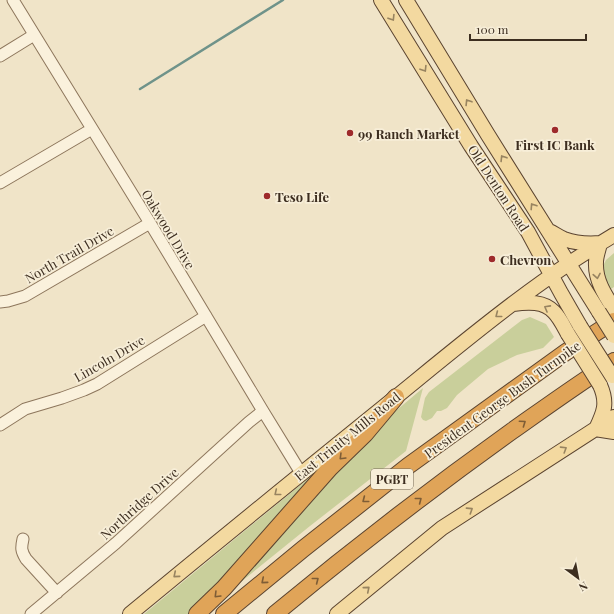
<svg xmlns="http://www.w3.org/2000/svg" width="614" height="614" font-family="'Playfair Display',serif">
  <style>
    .green { fill: #c9cf9b }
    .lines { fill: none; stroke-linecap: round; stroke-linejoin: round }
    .stream { stroke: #6f938a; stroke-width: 2.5 }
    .minor-casing { stroke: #8d765c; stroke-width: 13 }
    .major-casing { stroke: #5b4430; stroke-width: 16 }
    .highway-casing { stroke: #5b4430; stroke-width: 18 }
    .minor { stroke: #faf1dc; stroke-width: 11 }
    .major { stroke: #f3d9a0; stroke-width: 14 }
    .highway { stroke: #e0a458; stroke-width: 16 }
    .major-bridge-casing { stroke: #5b4430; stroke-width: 16; stroke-linecap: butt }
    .major-bridge { stroke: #f3d9a0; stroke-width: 14 }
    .oneway { stroke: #988460 }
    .oneway2 { stroke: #7e5d36 }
    .poi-dot { fill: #9e2a2b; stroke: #f7eed8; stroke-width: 1.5 }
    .labels { text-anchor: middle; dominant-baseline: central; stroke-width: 3.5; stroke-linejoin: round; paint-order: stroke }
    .shield { fill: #f7eed8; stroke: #756857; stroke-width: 1 }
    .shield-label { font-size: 12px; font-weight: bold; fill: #3d2e20 }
    .poi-label { font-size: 13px; font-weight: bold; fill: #3d2e20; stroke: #f7eed8; text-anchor: start }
    .street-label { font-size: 13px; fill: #3d2e20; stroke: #f7eed8 }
  </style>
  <rect width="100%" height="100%" fill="#f0e4c8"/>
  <path class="green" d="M614,253V287L608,291L601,270L606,260Z
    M530,317L546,324L554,337L543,348L517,355L488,369L457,395L447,408L441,411H437L432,418L426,421L423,420L421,417L425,398L429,392L522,320Z
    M423,388L406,451L310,526L216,602L379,425Z
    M344,449L190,614H144Z"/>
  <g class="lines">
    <path class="stream" d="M140,89L283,0"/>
    <g class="minor-casing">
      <path id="minor" d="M13,0L150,223L263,411L301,473
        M0,56L34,35
        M0,183L92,129
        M0,302L8,301L25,296L150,223
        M0,425L25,409L62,398L84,390L97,384L206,316
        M23,539C21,548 21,551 26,559L57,593
        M31,614L116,543L249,422L263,411"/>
    </g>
    <g class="major-casing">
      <path id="major" d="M381,0L471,146L528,232L561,293L580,326
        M406,0L488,135L599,312
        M549,231C554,233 559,237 564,239C575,243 588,244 600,243
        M600,243C599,249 596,256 596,262C595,280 605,295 614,309
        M513,304C528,302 544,301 554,312C560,318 564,327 568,334
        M595,429L614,432
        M596,429C604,412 608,403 600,385
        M130,614C218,541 307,469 396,397C466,340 536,281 614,235
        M337,614L442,528L614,417"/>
    </g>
    <g class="highway-casing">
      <path id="highway" d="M197,614L224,588L330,468L365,434L396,397
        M224,614L303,549L408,466L566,352L614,321
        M275,614C352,550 431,489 512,431C546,407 579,383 614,361"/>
    </g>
    <use href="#minor" class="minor"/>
    <use href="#major" class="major"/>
    <use href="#highway" class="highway"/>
    <g class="major-bridge-casing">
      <path id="major-bridge" d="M599,312L614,336
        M580,326L612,376
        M568,334L600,385"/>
    </g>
    <use href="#major-bridge" class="major-bridge"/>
  </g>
  <defs><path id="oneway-chevron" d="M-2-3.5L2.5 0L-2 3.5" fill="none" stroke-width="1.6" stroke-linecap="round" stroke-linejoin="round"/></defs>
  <g class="oneway">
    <use href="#oneway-chevron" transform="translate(392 18) rotate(58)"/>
    <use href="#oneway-chevron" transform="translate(424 69) rotate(58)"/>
    <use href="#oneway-chevron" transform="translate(468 102) rotate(-122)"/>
    <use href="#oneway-chevron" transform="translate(503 158) rotate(-122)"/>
    <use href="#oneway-chevron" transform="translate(533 206) rotate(-123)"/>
    <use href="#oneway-chevron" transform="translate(597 276) rotate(80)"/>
    <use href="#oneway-chevron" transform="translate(547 308) rotate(-151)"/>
    <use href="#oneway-chevron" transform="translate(498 315) rotate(142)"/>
    <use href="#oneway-chevron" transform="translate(564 449) rotate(-32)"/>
    <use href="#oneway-chevron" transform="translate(277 493) rotate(141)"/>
    <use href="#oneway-chevron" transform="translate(470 510) rotate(-33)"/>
    <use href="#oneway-chevron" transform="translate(176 575) rotate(140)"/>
    <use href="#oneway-chevron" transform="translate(367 589) rotate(-40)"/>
  </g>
  <g class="oneway2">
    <use href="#oneway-chevron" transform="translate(523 423) rotate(-35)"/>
    <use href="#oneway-chevron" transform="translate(342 457) rotate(135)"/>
    <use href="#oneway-chevron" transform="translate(365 500) rotate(142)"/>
    <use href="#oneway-chevron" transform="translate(419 500) rotate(-38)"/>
    <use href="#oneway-chevron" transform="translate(316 580) rotate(-38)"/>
    <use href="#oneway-chevron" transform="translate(264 581) rotate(140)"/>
    <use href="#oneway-chevron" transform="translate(217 595) rotate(135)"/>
  </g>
  <g class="poi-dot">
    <circle cx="555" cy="130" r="4"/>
    <circle cx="350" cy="133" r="4"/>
    <circle cx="267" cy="196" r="4"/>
    <circle cx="492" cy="259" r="4"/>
  </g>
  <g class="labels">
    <rect class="shield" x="371" y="469" width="42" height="20" rx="3"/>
    <g class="shield-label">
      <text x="392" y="479">PGBT</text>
    </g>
    <g class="poi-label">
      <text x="358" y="133">99 Ranch Market</text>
      <text x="555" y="144" text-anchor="middle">First IC Bank</text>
      <text x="275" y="196">Teso Life</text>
      <text x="500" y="259">Chevron</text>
    </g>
    <g class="street-label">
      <text transform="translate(499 188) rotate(57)">Old Denton Road</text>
      <text transform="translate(169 229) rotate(59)">Oakwood Drive</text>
      <text transform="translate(69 254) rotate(-30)">North Trail Drive</text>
      <text transform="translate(109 358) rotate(-30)">Lincoln Drive</text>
      <text transform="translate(502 399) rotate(-36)">President George Bush Turnpike</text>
      <text transform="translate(347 436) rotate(-39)">East Trinity Mills Road</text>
      <text transform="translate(139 503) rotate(-42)">Northridge Drive</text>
    </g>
  </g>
  <g transform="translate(578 578) rotate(148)" stroke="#f7eed8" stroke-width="3" paint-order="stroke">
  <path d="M0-3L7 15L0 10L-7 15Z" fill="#3d2e20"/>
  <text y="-6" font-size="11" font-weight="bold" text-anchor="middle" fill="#3d2e20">N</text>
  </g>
  <path d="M470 34v6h116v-6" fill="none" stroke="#3d2e20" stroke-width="2"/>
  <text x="476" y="34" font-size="12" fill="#3d2e20" stroke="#f7eed8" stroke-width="3" paint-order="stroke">100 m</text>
</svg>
